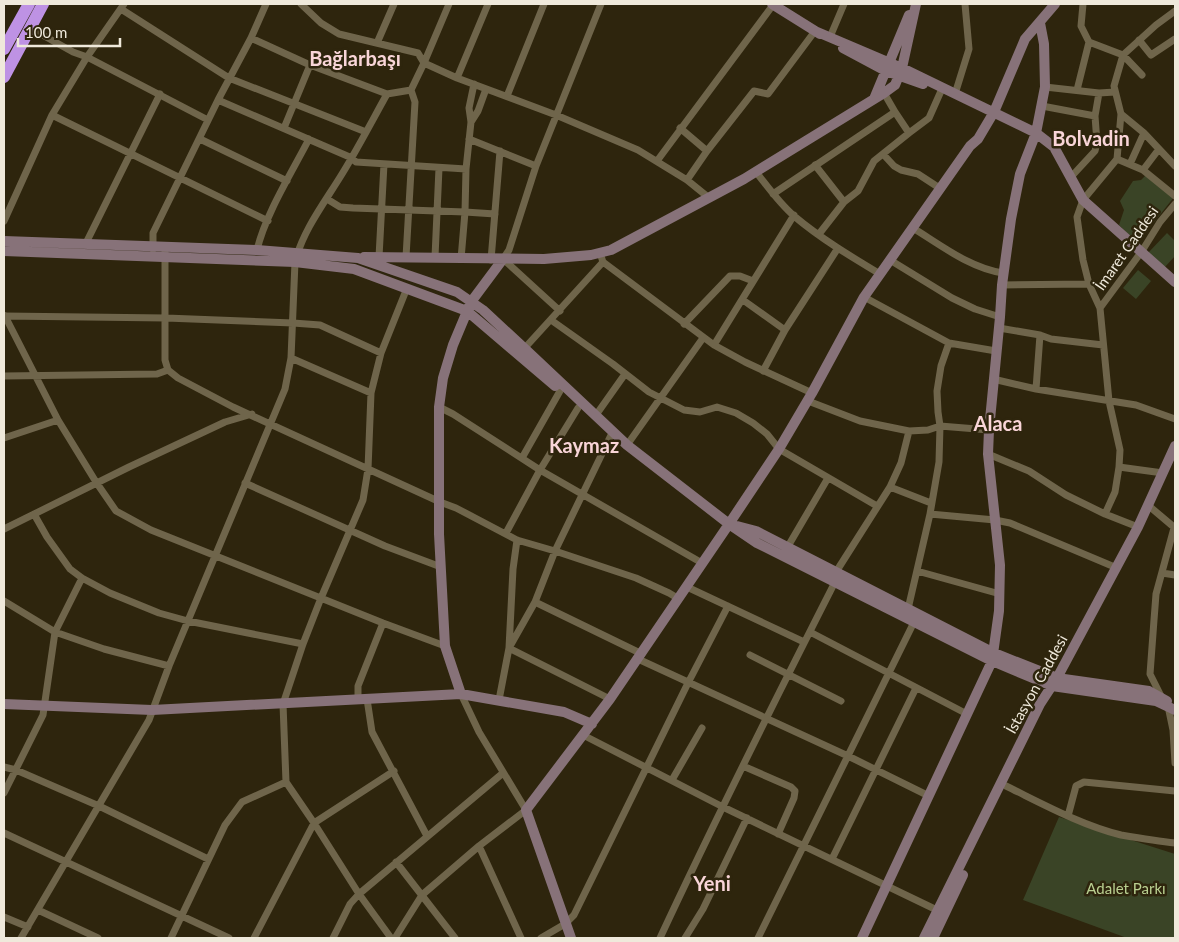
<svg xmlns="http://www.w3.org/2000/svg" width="1179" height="942" font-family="Lato,sans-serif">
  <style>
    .green { fill: #3a4426 }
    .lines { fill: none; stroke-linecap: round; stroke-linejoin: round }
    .street { stroke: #6f654b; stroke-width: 7 }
    .secondary { stroke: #877279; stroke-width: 10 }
    .highway { stroke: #be92e4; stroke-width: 12 }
    .labels { text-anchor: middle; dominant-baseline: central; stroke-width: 5; stroke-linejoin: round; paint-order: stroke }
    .street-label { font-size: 15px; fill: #efe9db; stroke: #2e250d }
    .park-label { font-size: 15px; fill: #bad091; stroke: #2e250d }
    .district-label { font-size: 20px; font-weight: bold; fill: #f9d5d8; stroke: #2e250d }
  </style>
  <rect width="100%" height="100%" fill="#2e250d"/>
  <path class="green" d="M1147,174L1174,197L1140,240C1131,238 1125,231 1119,225L1124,210L1120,201L1133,181L1141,180Z
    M1167,233L1175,241V256L1164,268L1148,253Z
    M1138,270L1151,281L1136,299L1123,288Z
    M1059,817L1175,854V938H1127L1023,900Z"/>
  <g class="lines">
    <path class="street" d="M301,4L321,23L339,34L418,53L424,63L457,78L556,115L638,150L687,180L708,197
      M1083,4L1081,26L1089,42L1123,55L1142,75
      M121,9L229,78L366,132
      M30,28L73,52L87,57L208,120
      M830,37L844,4
      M251,38L310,65L387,94L411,90
      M1139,40L1151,55L1175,39
      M377,43L394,4
      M457,78L488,4
      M1045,87L1099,93L1115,92
      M1077,90L1089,42
      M955,94L969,49L965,4
      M507,96L544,4
      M218,100L352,158L356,162L466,169
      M1042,106L1095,116
      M1121,114L1144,133L1175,166
      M52,115L268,221
      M471,122L478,111L486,89
      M284,128L310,65
      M680,128L707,151
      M909,133L929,118L941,91
      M200,139L287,181
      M469,139L536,166
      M883,154L894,166L901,170L918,174L941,189
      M1117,159L1143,170L1175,196
      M657,161L773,5
      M1130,164L1144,133
      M815,165L844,202
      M1143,170L1159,149
      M756,172C768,187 779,203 794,216C820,238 850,256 880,274
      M1071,177L1095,151L1097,143L1095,116L1099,93
      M687,180L707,151L754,91L768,94L815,31
      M773,194L895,112L884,93
      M327,199L340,207L353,208L465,212L495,214
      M4,221L52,115L87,57L124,4
      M913,228C942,246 970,268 1003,273
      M819,234L844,202L858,191L874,161L909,133L895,112
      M86,243L160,94
      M165,247V360L168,370L178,378L233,407L440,502L456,508L517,540L555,551L636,578L669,593L679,599
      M153,249V233L218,100L251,38L266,4
      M257,250C265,215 292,172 309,139
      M600,253L603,262L714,345L745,362L812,393
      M379,257L384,164
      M406,257L415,102L411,90L424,63L449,4
      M435,257L439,168
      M461,259L465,212L466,169L471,122L469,108L474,84
      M491,260L500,151
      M890,260L952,298L975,309L1000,317
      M1002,285L1089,284
      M864,297L949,343L996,351
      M743,300L785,330
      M1100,308L1142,251L1160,222L1175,204
      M560,311L503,259L509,250L536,166L601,4
      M4,316L166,318L293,323L320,325L381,353
      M5,316L58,420L96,482L116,511L151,530L383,623L445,646
      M551,320L613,364L649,392L684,410L700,412L717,407L736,413L753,423L767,434L779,449L877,506
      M684,324L730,276H740L753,281
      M999,328L1040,335L1051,339L1103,345
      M714,345L794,215
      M522,351L603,262
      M291,358L371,393
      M763,371L785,330L838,248
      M4,376L157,374L168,370
      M993,379L1036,389L1136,405L1175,419
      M1036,389L1040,335
      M808,401L860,421L909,431L928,430L940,426L989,430
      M439,407L453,414L540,470L702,563
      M596,415L625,374
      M4,438L58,420
      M627,445L703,338
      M988,454L1029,471L1066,495L1105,514L1138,527
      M522,458L560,391
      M1119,467L1163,473
      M245,483L385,546L441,567
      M890,487L931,503
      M1149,506L1175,528
      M34,514L47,537L70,569L82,578L110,593L159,613L188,621L303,644
      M930,514L995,520L1010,523L1117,568
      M1105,514L1115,492L1119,467L1120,450L1109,401L1100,308L1089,284L1083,260L1077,217L1083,200L1117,159L1121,114L1114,86L1123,55L1156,25L1175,11
      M4,529L129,467L225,422L252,414
      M506,533L540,470L578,408
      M517,540L513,569L509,648L610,699
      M787,548L828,478
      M917,571L1000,594
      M1162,573L1175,575
      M687,587L804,642
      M4,601L55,632L104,649L169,666
      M535,602L642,654
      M908,609L930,514L939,462L940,426L938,412L937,391L941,366L949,343
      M810,632L967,714
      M750,655L841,701
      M638,659L848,756L929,796
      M1162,698L1150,674L1154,620L1156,594L1174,528
      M367,699L372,732L427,836
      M358,700V686L383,623
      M499,700L509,648L535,602L555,551L613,431
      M1168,706L1173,730L1175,763
      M583,735L723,807L941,912
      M743,766L791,787L795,791L794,798L778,834
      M4,767L16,770L99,806L208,859
      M672,780L702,728
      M1006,786C1043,804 1081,825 1121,835C1139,838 1157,841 1175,843
      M4,793L43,715L55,632L82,578
      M1068,816L1076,786L1084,782L1175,791
      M4,833L229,938
      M479,846L521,938
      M832,859L916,688
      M396,862L455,938
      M38,910L98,938
      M4,917L28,927
      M21,938L149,720L169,666L285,389L291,358L295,262C303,230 325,202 342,174C358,148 372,121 387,94
      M171,938L225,825L242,802L286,782
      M254,938L314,823L394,771
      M333,938L350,904L359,894L503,773
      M391,938L359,894L314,823L286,782L283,704L303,644L321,598L363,500L368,469L371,393L381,353L407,288
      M395,938L422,895L479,846L526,810L479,732L461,694
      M541,938L565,924L574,915L688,683L728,606
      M660,938C716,818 775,700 835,582L836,572L890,487L901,463L909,431
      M685,938L703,909L747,818
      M758,938L916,618"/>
    <path class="secondary" d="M772,4L820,34
      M815,31L902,68L1036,133L1054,147L1083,200L1175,282
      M843,48L886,71L923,84
      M874,99L909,15
      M4,241L257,250L358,258L457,292L483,310L524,348L627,445L729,524L757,543L992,661L1052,686L1156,701L1175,710
      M4,251L295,262L354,269L467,311L555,386
      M364,257L544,259L591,255L611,250L744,179L884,93L895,85L902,68L916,4
      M737,526L756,531L994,653L1057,678L1149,691L1167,701
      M461,694L445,646L439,534V407L443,378L453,345L471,302L503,259
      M4,704L152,710L461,694L564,712L592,724
      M571,938L526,810L610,699L729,524L779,449L812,393L864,297L970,146L978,139L994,112L1025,39L1055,4
      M862,938L992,661L999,611L1000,565L988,454L989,430L1000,317L1002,285L1011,219L1020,174L1036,133L1045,87L1044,44L1040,23
      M924,938L1040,704L1057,678L1138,527L1175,446
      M933,938L963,875"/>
    <path class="highway" d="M4,49L29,4
      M4,77L43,4"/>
  </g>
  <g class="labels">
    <g class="street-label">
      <text transform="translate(1126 248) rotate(-55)">İmaret Caddesi</text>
      <text transform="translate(1036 684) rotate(-61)">İstasyon Caddesi</text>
    </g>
    <g class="park-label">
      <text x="1126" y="888">Adalet Parkı</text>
    </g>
    <g class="district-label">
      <text x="355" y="58">Bağlarbaşı</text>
      <text x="1091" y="138">Bolvadin</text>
      <text x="998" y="423">Alaca</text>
      <text x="584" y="445">Kaymaz</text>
      <text x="712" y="883">Yeni</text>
    </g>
  </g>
  <rect width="1179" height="942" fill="none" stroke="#efe9db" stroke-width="10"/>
  <path d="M18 38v8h102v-8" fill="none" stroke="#efe9db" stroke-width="2.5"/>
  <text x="25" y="38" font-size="15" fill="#efe9db" stroke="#2e250d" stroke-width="4" paint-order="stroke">100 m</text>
</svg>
